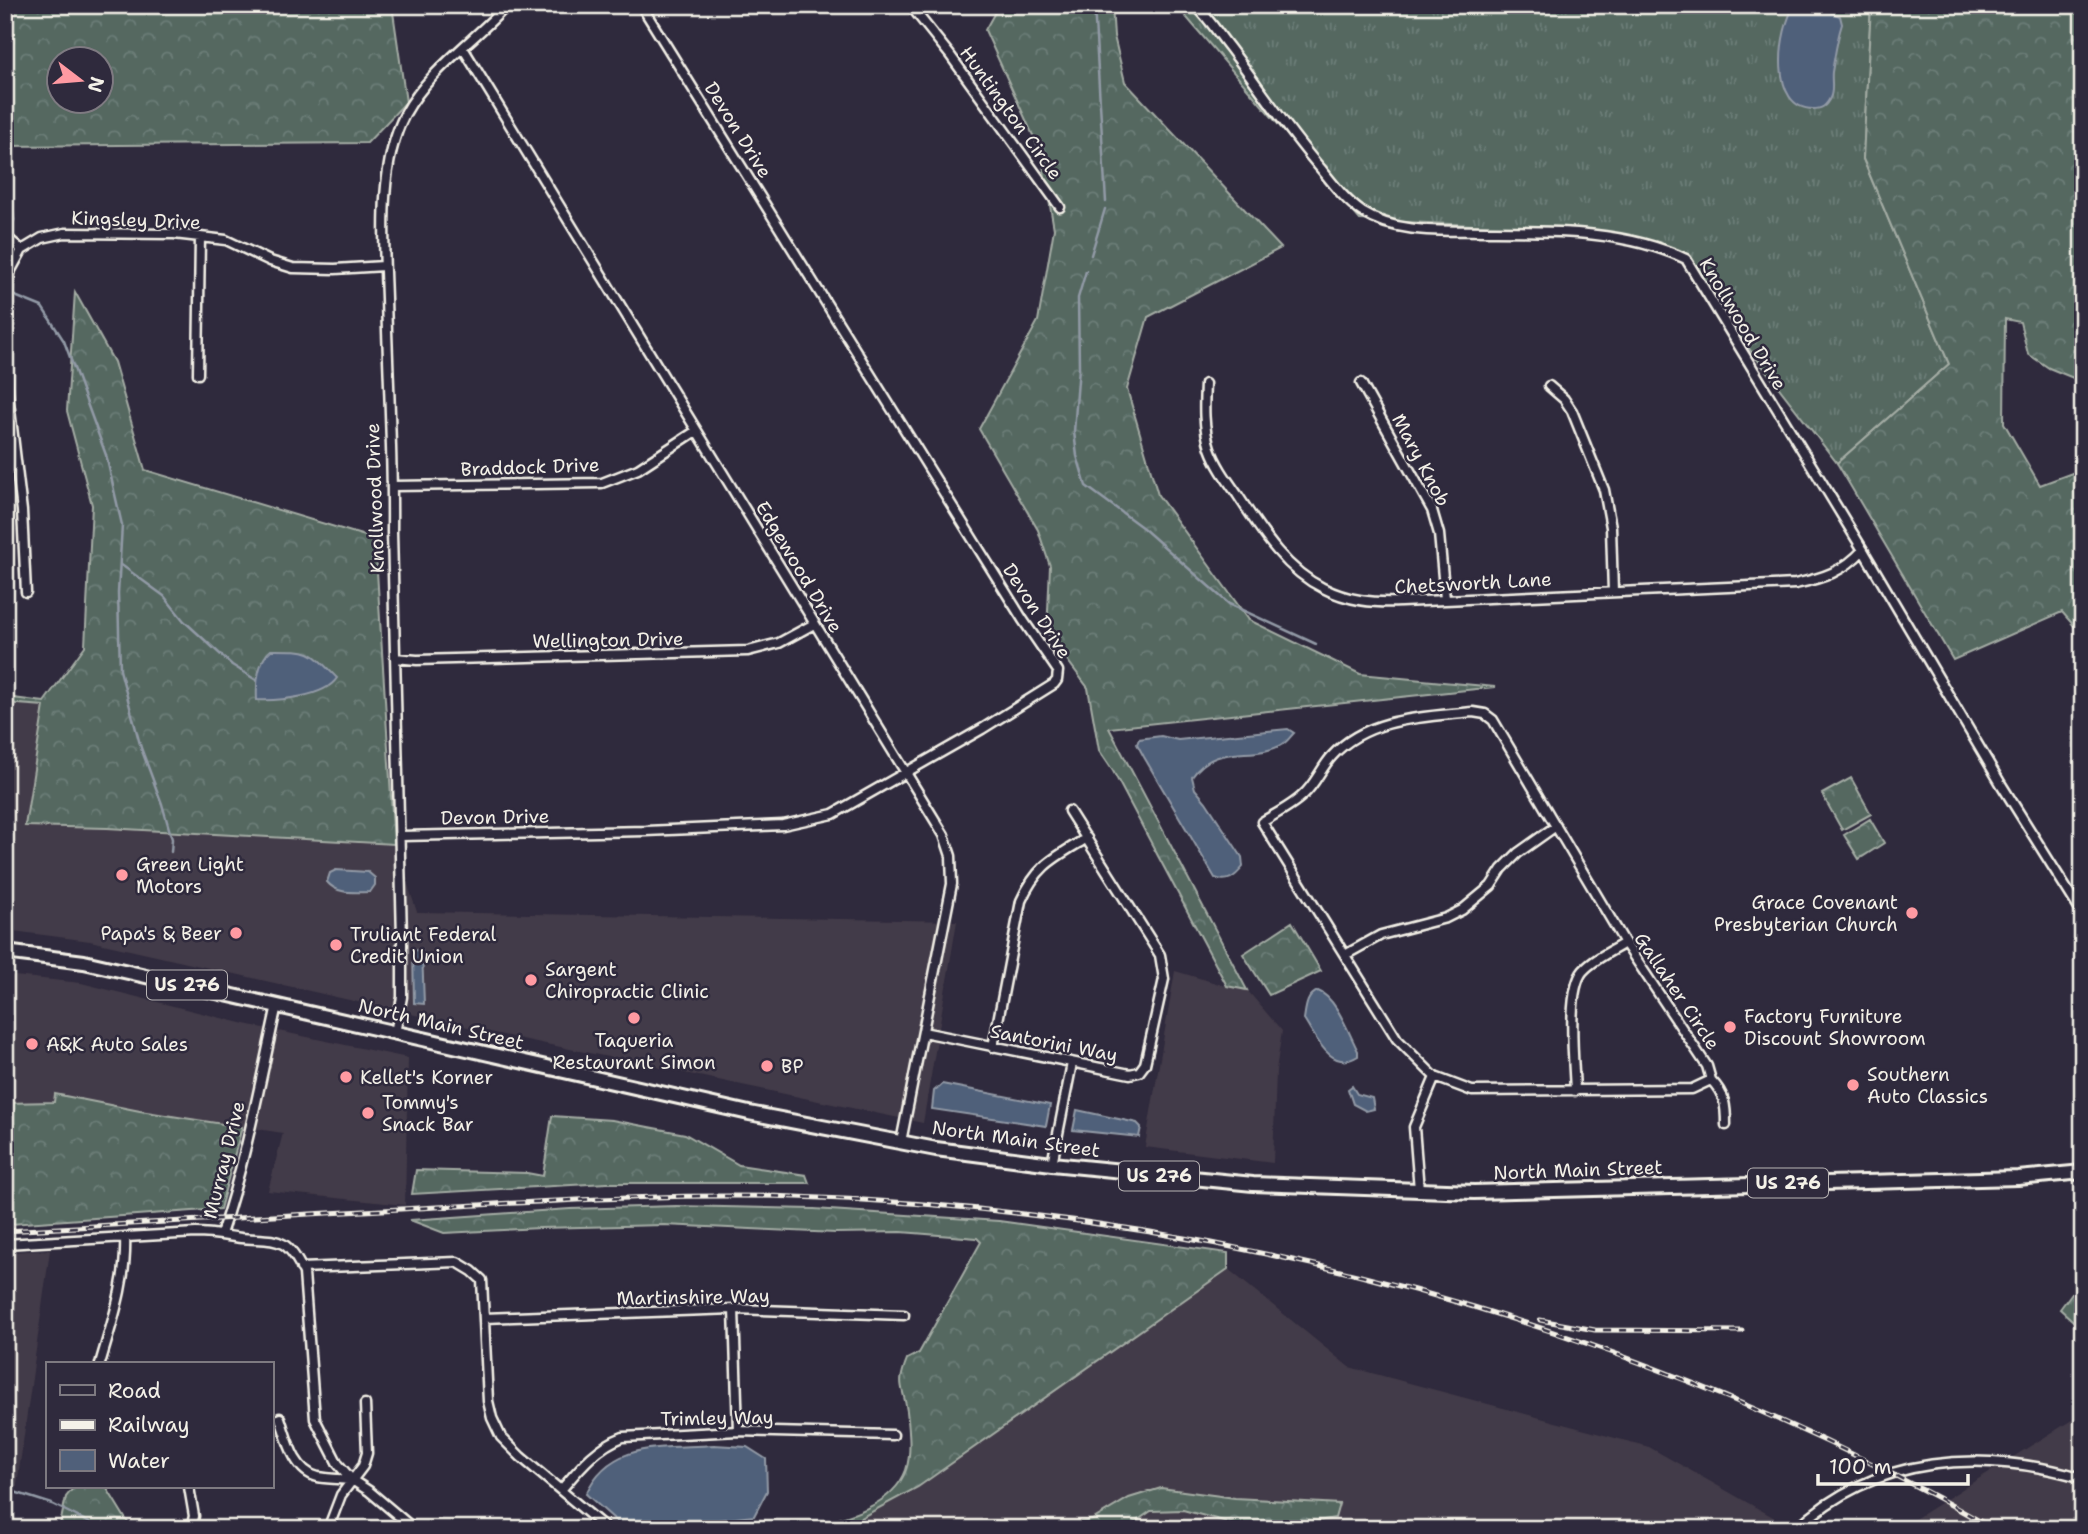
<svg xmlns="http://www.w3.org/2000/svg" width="2088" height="1534" font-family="'Shantell Sans',sans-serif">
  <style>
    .built { fill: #433b48 }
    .grass { fill: url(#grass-tufts); stroke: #a4aca4; stroke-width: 2 }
    .forest { fill: url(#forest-crowns); stroke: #a4aca4; stroke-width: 2; fill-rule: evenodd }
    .water { fill: #50607a; stroke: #929aa6; stroke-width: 2 }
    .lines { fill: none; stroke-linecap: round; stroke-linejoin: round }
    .stream { stroke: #929aa6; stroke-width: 2.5 }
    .street-casing { stroke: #f4f1e8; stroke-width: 13 }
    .primary-casing { stroke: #f4f1e8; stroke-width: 18 }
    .street { stroke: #2f2a3d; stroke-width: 8 }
    .primary { stroke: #2f2a3d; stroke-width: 12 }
    .rail-casing { stroke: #f4f1e8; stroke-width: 5 }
    .rail { stroke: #2f2a3d; stroke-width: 2.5; stroke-dasharray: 8; stroke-linecap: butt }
    .poi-dot { fill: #ff9aa2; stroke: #2f2a3d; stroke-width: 2.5 }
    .labels { text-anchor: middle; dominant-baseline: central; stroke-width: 5; stroke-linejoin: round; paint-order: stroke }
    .shield { fill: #2f2a3d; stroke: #b9b5b5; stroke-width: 2 }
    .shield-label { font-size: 18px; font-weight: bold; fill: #f4f1e8 }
    .street-label { font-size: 19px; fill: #f4f1e8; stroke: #2f2a3d }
    .poi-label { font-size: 19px; fill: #f4f1e8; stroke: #2f2a3d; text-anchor: start }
  </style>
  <defs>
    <pattern id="grass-tufts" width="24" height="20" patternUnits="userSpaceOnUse" patternTransform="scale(1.75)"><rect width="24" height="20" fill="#546861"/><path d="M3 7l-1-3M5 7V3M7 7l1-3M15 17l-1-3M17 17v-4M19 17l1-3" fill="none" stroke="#6d7e78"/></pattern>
    <pattern id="forest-crowns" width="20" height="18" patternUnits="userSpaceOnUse" patternTransform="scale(1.75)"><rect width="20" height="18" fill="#546861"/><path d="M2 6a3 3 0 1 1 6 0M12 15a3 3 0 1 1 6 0" fill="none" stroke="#6d7e78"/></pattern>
  </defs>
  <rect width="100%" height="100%" fill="#2f2a3d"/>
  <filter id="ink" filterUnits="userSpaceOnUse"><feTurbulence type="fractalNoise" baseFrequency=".0143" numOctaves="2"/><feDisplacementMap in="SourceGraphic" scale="14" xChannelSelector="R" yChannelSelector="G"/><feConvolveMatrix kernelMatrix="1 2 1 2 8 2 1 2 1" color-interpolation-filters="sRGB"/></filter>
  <g filter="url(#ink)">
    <path class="built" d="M5,703L44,706L26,826L107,828L394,844L417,912L957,921L923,1123L503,1035L90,941L5,930Z
      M1175,971L1226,986L1247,990L1282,1031L1276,1070L1273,1163L1145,1147Z
      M5,975L81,983L245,1024L408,1058L405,1205L268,1191L283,1133L140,1111L56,1094L55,1102L5,1103Z
      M50,1250L16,1492L5,1491V1252Z
      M1228,1269L1349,1367L1649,1447L1794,1529H840L918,1487Z
      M2083,1413V1529H1899Z"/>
    <path class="grass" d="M1176,5H1871L1863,159L1949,364L1837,463L1676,254L1559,229L1360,220Z"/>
    <path class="forest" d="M5,5H392L406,102L367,143L5,146ZM60,60H102V102H60Z
      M999,5H1112L1114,36L1125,82L1281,248L1148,317L1127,389L1158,495L1249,620L1360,674L1495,687L1109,728L1247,990L1227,986L1113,771L1099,750L1088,688L1047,633L1050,566L1038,530L979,429L1038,321L1054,229L1041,153L985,30Z
      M1871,5H2083V382L2049,368L2028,354L2020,322L2005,319L2004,423L2040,485L2083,469V636L2062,612L1953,660L1837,463L1949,364L1863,159Z
      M75,292L114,362L145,470L375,539L394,844L107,828L25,826L44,706L5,703V697L44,702L85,646L92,505L67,411Z
      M1851,778L1871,814L1842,830L1822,794Z
      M1870,819L1884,843L1859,859L1844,835Z
      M1292,922L1321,971L1269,995L1243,954Z
      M55,1094L140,1111L242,1127L220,1209L11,1224L5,1163V1103L54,1102Z
      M552,1116L612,1120L685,1134L739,1165L806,1175L809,1183H607L412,1194L416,1170L527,1173L543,1176Z
      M676,1206L814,1209L999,1221L1228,1253V1269L918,1487L840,1529H802C836,1520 892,1509 906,1470C912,1453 909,1428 907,1411C903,1385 896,1387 907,1359L919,1353L981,1242L977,1238L901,1232L836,1233L664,1225L540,1228L444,1233L410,1220L570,1209Z
      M2083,1278V1330L2060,1309Z
      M74,1487H106L130,1526L135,1529H59L66,1497Z
      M1161,1488L1235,1498L1339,1504L1335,1518L1270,1529H1237L1235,1524L1183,1510L1151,1511L1125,1529H1061L1064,1525L1092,1520L1129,1498Z"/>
    <path class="water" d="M1795,5H1810L1840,16L1842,24C1837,39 1835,55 1832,72C1831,80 1834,91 1830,98C1826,106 1822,109 1813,109C1769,109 1778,30 1795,5Z
      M271,650C312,650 309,649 337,678C325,697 278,701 257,700C256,683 257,662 271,650Z
      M1288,729L1294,733C1291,736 1287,742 1283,744C1254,762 1216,741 1192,777L1195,789L1206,802L1242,857L1243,867C1235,877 1228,883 1215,878L1144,757L1137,744L1139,739L1161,736L1178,740Z
      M336,870L368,872L375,878V885L370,892C354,892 338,895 327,882L330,873Z
      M413,950L422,951L424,1004L414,1003Z
      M1318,991C1336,997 1349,1034 1358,1051V1056C1331,1073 1316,1037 1304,1019C1306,1007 1306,996 1318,991Z
      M942,1084L1050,1105L1046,1126L932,1109L934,1091Z
      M1352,1086L1357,1094L1372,1098L1374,1109L1366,1111L1353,1104L1348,1089Z
      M1077,1110L1137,1123L1141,1127L1139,1137L1073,1130Z
      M714,1445L747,1447L766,1459L767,1491L754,1516L636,1529L622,1526L586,1494C610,1440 663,1449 714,1445Z"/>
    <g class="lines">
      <path class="stream" d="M1094,5L1106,202
        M5,158L14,220L10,229
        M1091,255L1105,209
        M1086,271L1078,298L1079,367L1074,432L1077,456L1086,486L1143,528L1229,604L1316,644
        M15,296L42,307L64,341L106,455L122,525L118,593L120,670L141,748L162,804L172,839L171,852
        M120,564L164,596L184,621L232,665L256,680
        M5,1489L52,1504L102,1529"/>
      <g class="street-casing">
        <path id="street" d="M910,5L950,55L1060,207
          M1195,5C1208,17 1218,33 1229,47C1260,88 1288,131 1322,170C1334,185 1346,201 1362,212C1398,235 1447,230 1487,231C1553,231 1626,230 1686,259L1863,550L2001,784L2083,915
          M463,48L944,835L951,856L952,884L901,1142
          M5,236L22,250
          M198,374L200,237
          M1361,383L1432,510L1439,534L1445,599
          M1205,384C1204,406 1203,426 1210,448C1216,465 1227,480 1237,494C1260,529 1284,569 1323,588C1348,601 1373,603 1401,602L1795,584C1823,578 1843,572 1863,550
          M1549,386L1564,399L1572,411L1604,490L1611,527L1613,592
          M393,486L602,483L638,469L696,431
          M26,592L22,511L8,393L5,341L8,282L11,270L22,250L42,238L65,233L174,234L226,240L270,261L293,268L335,269L384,266
          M395,658L417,660L748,651L779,643L814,624
          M1473,712L1485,714L1493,720L1625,943L1707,1066L1711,1080L1692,1089L1472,1091L1435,1077L1397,1039L1262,822C1275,814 1292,806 1303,795C1315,785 1321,768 1332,756C1367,717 1425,717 1473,712Z
          M401,836L646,831L783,825L833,814L982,729L1054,684L1057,680L1058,671L1023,620L641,5
          M1345,955L1381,935L1446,918L1462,910L1491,886L1502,869L1518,853L1556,826
          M923,1032L1130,1074L1139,1072L1145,1064L1164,979L1160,955L1069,811
          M395,1033L402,997V938L392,532C393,454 388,376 386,298C384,241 378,166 405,114C429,70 474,41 507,5
          M993,1047L1021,901C1037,865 1054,858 1087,838
          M1711,1080C1725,1094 1726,1106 1726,1125
          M1575,1091C1574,1063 1566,991 1583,971C1594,959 1611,951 1625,943
          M1052,1164L1072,1063
          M1419,1190L1414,1127L1435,1077
          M221,1234C246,1160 260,1082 277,1005
          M5,1244L196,1233C212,1233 226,1236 241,1238C278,1241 286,1235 304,1273L315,1419L338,1464L352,1480L369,1491L414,1529
          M301,1268L457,1262L472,1271L482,1280L488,1401L492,1418L501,1437L521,1457L607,1529
          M734,1309L738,1431
          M484,1318L734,1309L904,1315
          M100,1364C112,1322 127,1281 125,1237
          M280,1418C287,1438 293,1471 318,1477C329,1479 341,1479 352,1480
          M189,1487L194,1516L191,1529
          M561,1490C579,1469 596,1447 623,1437L738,1431L893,1435
          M328,1529L341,1495L363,1466L367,1453L365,1404
          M1796,1529C1876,1454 1983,1449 2083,1478"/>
      </g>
      <g class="primary-casing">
        <path id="primary" d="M5,952L84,962L749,1113L936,1149L1052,1164L1253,1184L1474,1192L2018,1178L2083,1172"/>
      </g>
      <use href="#street" class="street"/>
      <use href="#primary" class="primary"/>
      <g class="rail-casing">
        <path id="rail" d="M5,1231C149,1223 293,1215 437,1207C556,1201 676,1193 796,1197C1210,1210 1634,1322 1994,1529
          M1540,1320L1595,1330L1742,1331"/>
      </g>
      <use href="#rail" class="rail"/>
    </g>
  </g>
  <g class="poi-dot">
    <circle cx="122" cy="875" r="7"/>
    <circle cx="1912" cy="913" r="7"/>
    <circle cx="236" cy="933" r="7"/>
    <circle cx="336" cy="945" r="7"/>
    <circle cx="531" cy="980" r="7"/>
    <circle cx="634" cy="1018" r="7"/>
    <circle cx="1730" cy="1027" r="7"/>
    <circle cx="32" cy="1044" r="7"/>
    <circle cx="767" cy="1066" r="7"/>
    <circle cx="346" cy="1077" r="7"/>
    <circle cx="1853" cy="1085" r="7"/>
    <circle cx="368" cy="1113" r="7"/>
  </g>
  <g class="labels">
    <g class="shield">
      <rect x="147" y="970.5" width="80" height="29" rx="5"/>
      <rect x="1119" y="1161.5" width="80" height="29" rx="5"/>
      <rect x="1748" y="1168.5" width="80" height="29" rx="5"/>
    </g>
    <g class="shield-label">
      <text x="187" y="985">US 276</text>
      <text x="1159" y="1176">US 276</text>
      <text x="1788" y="1183">US 276</text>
    </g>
    <g class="street-label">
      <text transform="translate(1011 113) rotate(54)">Huntington Circle</text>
      <text transform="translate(738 130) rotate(58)">Devon Drive</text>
      <text transform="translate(136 220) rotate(2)">Kingsley Drive</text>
      <text transform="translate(1743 324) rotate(59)">Knollwood Drive</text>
      <text transform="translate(1421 460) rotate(62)">Mary Knob</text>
      <text transform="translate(530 467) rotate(-2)">Braddock Drive</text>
      <text transform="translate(375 498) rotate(-92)">Knollwood Drive</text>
      <text transform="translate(799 567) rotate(59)">Edgewood Drive</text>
      <text transform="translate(1473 583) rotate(-3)">Chetsworth Lane</text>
      <text transform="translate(1037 611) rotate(57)">Devon Drive</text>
      <text transform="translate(608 640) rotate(-1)">Wellington Drive</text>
      <text transform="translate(495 817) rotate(-1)">Devon Drive</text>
      <text transform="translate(1677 991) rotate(56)">Gallaher Circle</text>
      <text transform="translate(441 1024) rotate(13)">North Main Street</text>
      <text transform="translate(1054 1043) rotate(11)">Santorini Way</text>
      <text transform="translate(1016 1139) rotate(8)">North Main Street</text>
      <text transform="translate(224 1160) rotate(-76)">Murray Drive</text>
      <text transform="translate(1578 1170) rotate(-2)">North Main Street</text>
      <text transform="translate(693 1297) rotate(-1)">Martinshire Way</text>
      <text transform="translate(717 1418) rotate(-1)">Trimley Way</text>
    </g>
    <g class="poi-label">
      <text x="136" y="864">Green Light<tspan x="136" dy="22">Motors</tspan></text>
      <text x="1898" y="902" text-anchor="end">Grace Covenant<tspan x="1898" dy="22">Presbyterian Church</tspan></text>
      <text x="222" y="933" text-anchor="end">Papa's &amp; Beer</text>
      <text x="350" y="934">Truliant Federal<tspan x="350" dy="22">Credit Union</tspan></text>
      <text x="545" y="969">Sargent<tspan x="545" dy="22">Chiropractic Clinic</tspan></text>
      <text x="1744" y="1016">Factory Furniture<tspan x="1744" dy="22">Discount Showroom</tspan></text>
      <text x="634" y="1040" text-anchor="middle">Taqueria<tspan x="634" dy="22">Restaurant Simon</tspan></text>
      <text x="46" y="1044">A&amp;K Auto Sales</text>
      <text x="781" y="1066">BP</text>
      <text x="1867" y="1074">Southern<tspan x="1867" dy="22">Auto Classics</tspan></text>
      <text x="360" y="1077">Kellet's Korner</text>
      <text x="382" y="1102">Tommy's<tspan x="382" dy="22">Snack Bar</tspan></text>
    </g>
  </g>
  <rect width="2088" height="1534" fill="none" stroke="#2f2a3d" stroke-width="28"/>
  <rect x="14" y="14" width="2060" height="1506" fill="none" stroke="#f4f1e8" stroke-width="2.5" filter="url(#ink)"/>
  <rect x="46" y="1362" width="228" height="126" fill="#2f2a3d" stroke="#7e7a81" stroke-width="2"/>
  <rect x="60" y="1385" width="35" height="10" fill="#2f2a3d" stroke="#7e7a81" stroke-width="2"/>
  <text x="108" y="1398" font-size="21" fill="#f4f1e8">Road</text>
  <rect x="60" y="1420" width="35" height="10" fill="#f4f1e8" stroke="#7e7a81" stroke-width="2"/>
  <text x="108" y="1432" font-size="21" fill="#f4f1e8">Railway</text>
  <rect x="60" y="1450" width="35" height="21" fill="#50607a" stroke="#7e7a81" stroke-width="2"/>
  <text x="108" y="1468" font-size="21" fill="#f4f1e8">Water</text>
  <g transform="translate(80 80) rotate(106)"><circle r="33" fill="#2f2a3d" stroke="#7e7a81" stroke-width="2"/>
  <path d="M0-5L12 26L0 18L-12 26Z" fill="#ff9aa2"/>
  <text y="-10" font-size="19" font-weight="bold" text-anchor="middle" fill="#f4f1e8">N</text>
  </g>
  <path d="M1818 1474v10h150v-10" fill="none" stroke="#f4f1e8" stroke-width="3.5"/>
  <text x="1829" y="1474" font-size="21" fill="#f4f1e8" stroke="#2f2a3d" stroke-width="5" paint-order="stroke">100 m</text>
</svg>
